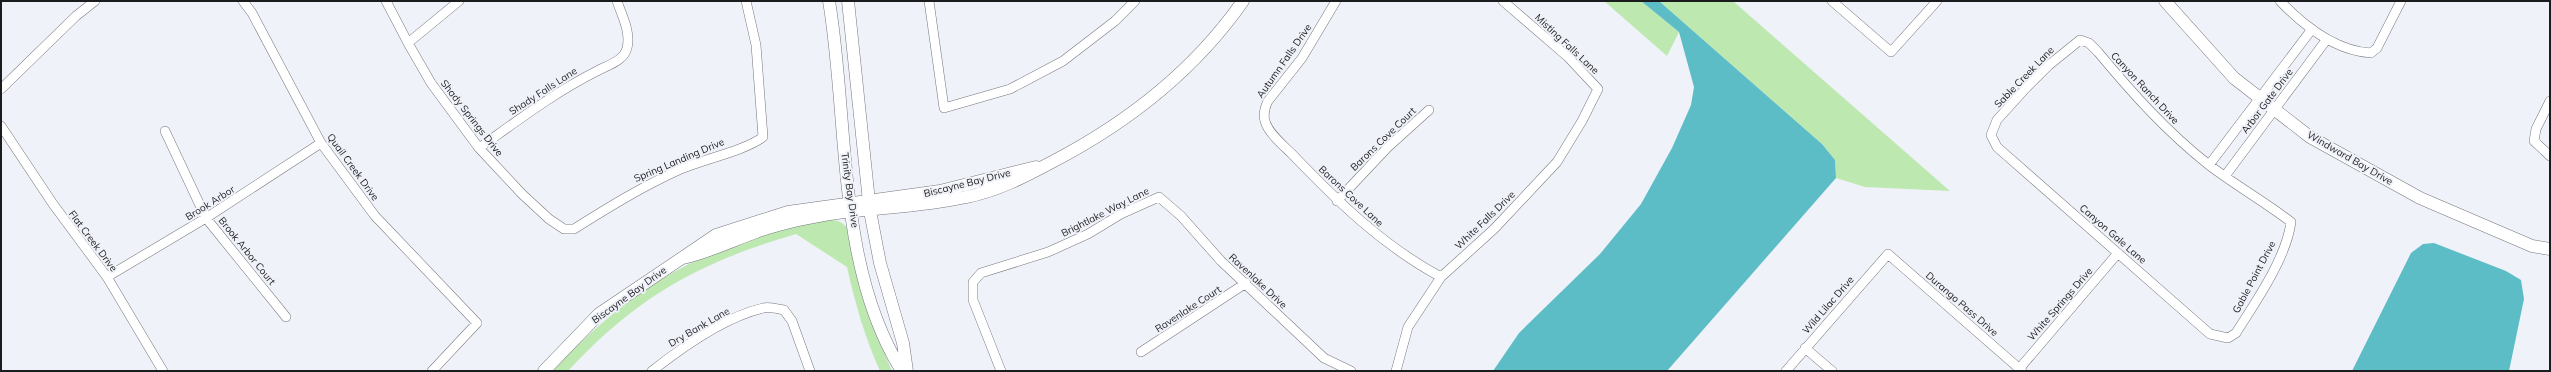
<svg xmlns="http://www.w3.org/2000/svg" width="2551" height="372" font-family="Mulish,sans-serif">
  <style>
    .grass { fill: #bde9b1 }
    .water { fill: #5dbdc6 }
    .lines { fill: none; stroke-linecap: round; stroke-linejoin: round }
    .minor-casing { stroke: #76777e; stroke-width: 10 }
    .tertiary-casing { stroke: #76777e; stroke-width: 13 }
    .minor { stroke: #fff; stroke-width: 9 }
    .tertiary { stroke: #fff; stroke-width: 12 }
    .labels { text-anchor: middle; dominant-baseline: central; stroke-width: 4; stroke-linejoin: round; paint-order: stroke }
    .street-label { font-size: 10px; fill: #1b1c1e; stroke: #f0f2f9 }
  </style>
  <rect width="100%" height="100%" fill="#f0f2f9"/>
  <path class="grass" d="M1604,1H1641L1679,32L1667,56Z
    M1659,1H1733L1950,191L1865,187L1836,178L1835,160L1822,144Z
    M828,220C837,220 842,221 848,229C859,278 872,325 892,371H880C865,338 855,303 847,267L796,234C698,263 638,296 568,371H553C613,305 682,257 768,233C788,228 808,224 828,220Z"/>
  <path class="water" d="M1641,1H1659L1822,144L1835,160L1836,178L1667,371H1493L1519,333L1600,254L1641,204L1672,148L1691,105L1694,87L1679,32Z
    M2434,243L2506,271L2521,280L2524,299L2509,371H2352L2411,253L2423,244Z"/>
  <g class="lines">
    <g class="minor-casing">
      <path id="minor" d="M243,1L252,13L321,143L375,216L477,323L432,371
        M386,1L408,43L431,83L479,148L522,194L549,219L564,229H574C609,207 643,186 681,169C704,159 744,151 763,137L756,45L746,1
        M929,1L944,108L1010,89L1063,61L1115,21L1135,1
        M1336,1L1302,58L1268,101C1265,107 1263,114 1265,121C1268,133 1283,145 1292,154C1337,201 1383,246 1441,277
        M1832,1L1891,52L1937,1
        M2280,1C2303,25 2336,51 2371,53L2377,48L2401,1
        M2080,40L2089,43L2098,52C2132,93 2167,132 2209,165C2235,185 2265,202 2291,222C2286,259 2256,301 2236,333L2228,338L2210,334L1997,147L1991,135L1997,120L2025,89L2049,65Z
        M408,43L459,1
        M1,89L76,16L95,1
        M2550,101L2536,129L2534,141L2550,156
        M1,126L53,204L107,277L163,371
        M165,131L206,218L286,317
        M479,148C517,121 555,92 597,71C608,65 624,61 627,48C631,32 622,16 617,1
        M2209,165L2312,29
        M2225,176L2327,39
        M1337,201L1388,147L1429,110
        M107,277L206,218L321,143
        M1805,348L1832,371
        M1141,352L1246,283
        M2019,369L2118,253
        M652,371C681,348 725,317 763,308C769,306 778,309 784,310L792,321L810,371
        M1001,371L973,300V282L981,273L1048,252L1088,234L1121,214L1159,197L1181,216L1221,261L1324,358L1351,371
        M1396,371L1408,327L1441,277L1494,229L1557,162L1582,121L1598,89L1568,57L1503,1
        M1786,371L1888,254L2022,371"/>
    </g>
    <g class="tertiary-casing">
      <path id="tertiary" d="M829,1C849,120 836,267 902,371
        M848,1L870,211L880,263L903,343L907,371
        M2165,1L2234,78L2310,137L2420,198L2532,246L2550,249
        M683,258C709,252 731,241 756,232C777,224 801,219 824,215C871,207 919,208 966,197C997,191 1024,177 1052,162C1127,123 1194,71 1243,1
        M544,371L599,314L716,235L788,212L940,191L1036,167"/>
    </g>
    <use href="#minor" class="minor"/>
    <use href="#tertiary" class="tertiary"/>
  </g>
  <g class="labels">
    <g class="street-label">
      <text transform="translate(1567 44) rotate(43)">Misting Falls Lane</text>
      <text transform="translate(1284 61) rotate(-55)">Autumn Falls Drive</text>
      <text transform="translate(2024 77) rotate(-46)">Sable Creek Lane</text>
      <text transform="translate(2145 88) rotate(47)">Canyon Ranch Drive</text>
      <text transform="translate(543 91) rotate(-33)">Shady Falls Lane</text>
      <text transform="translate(2267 101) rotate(-53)">Arbor Gate Drive</text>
      <text transform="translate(472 118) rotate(52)">Shady Springs Drive</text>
      <text transform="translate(1383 139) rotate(-44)">Barons Cove Court</text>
      <text transform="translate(2350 158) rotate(30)">Windward Bay Drive</text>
      <text transform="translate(679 160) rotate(-23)">Spring Landing Drive</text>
      <text transform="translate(353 167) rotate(54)">Quail Creek Drive</text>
      <text transform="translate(967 183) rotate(-14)">Biscayne Bay Drive</text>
      <text transform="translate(850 190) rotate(82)">Trinity Bay Drive</text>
      <text transform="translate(1351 196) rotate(43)">Barons Cove Lane</text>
      <text transform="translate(210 203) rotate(-32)">Brook Arbor</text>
      <text transform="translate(1105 212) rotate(-27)">Brightlake Way Lane</text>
      <text transform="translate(1485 220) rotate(-44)">White Falls Drive</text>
      <text transform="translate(2113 234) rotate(41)">Canyon Gale Lane</text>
      <text transform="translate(93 241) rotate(53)">Flat Creek Drive</text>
      <text transform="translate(247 251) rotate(51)">Brook Arbor Court</text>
      <text transform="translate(2254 277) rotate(-62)">Gable Point Drive</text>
      <text transform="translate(1258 281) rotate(43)">Ravenlake Drive</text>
      <text transform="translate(629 295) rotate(-36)">Biscayne Bay Drive</text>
      <text transform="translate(1962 304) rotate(41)">Durango Pass Drive</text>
      <text transform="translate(2060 304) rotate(-49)">White Springs Drive</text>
      <text transform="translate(1828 305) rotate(-49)">Wild Lilac Drive</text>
      <text transform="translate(1188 309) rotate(-33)">Ravenlake Court</text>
      <text transform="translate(699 327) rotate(-30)">Dry Bank Lane</text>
    </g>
  </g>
  <rect width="2551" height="372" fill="none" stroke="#1b1c1e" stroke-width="4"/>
</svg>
